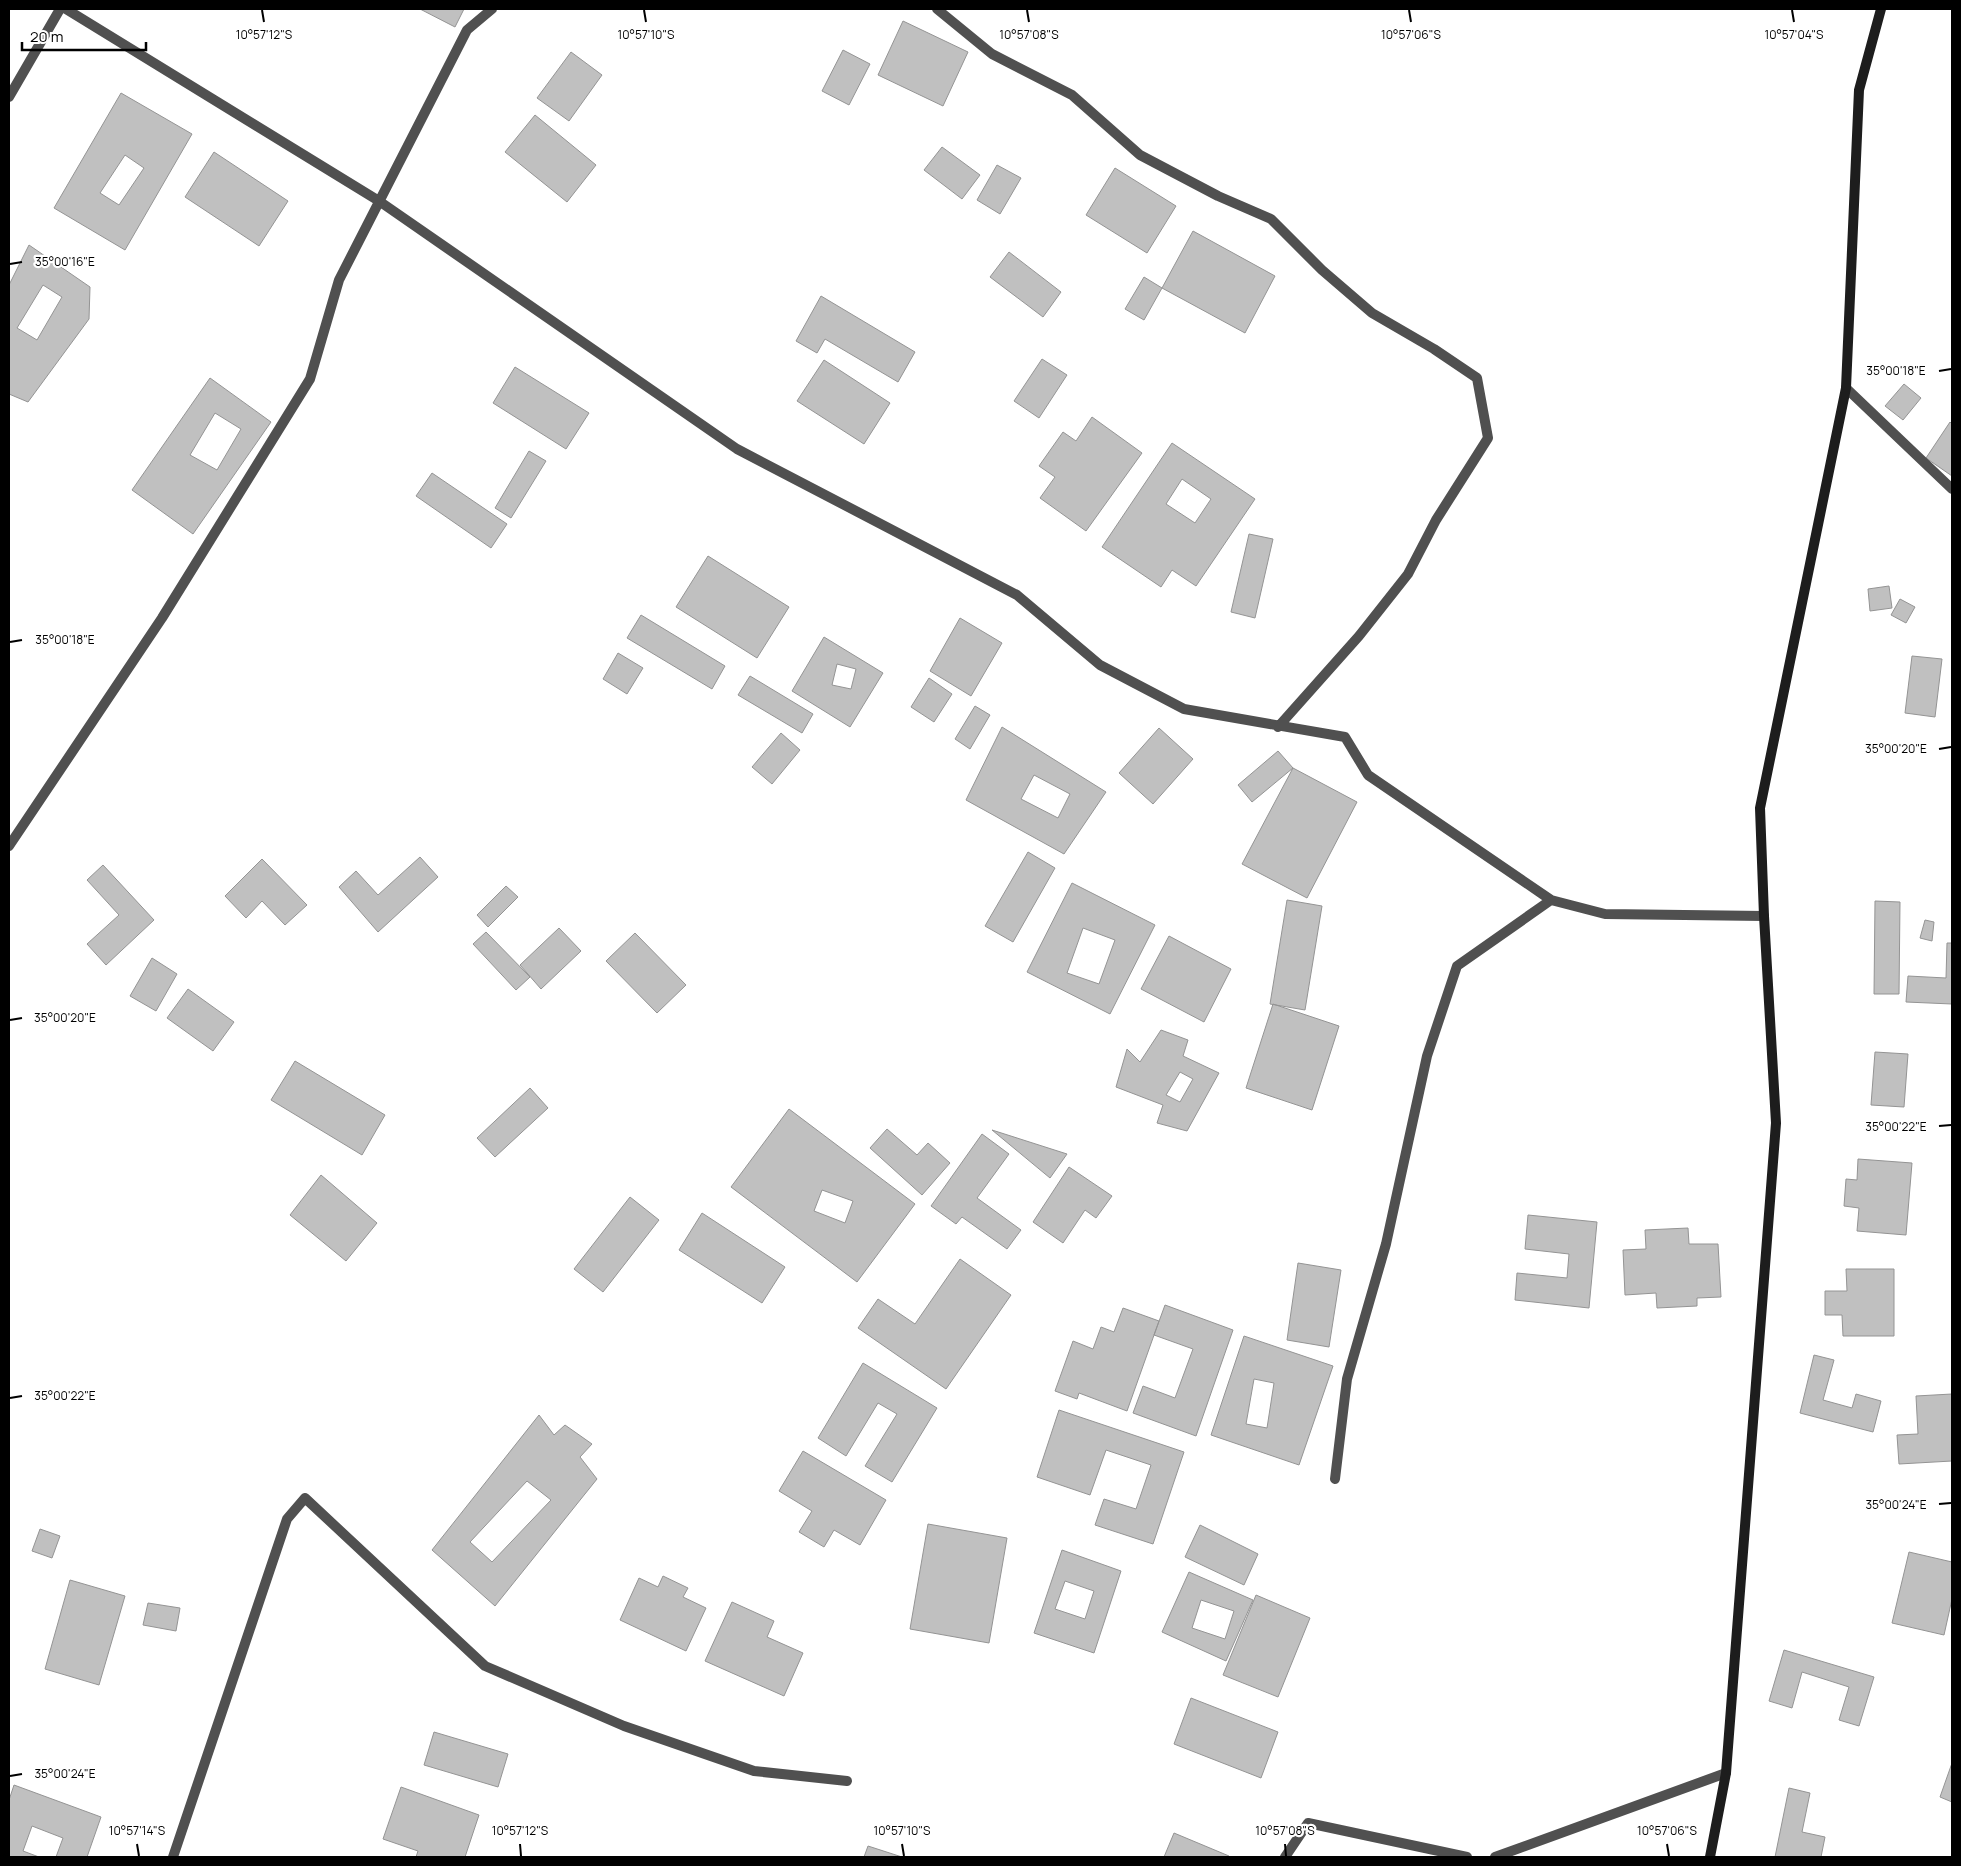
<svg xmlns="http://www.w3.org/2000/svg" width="1961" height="1866" font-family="Manrope,sans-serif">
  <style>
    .building { fill: #c0c0c0; stroke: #949494; fill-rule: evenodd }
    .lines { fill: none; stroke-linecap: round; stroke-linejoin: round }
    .street { stroke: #505050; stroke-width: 10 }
    .secondary { stroke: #1d1d1d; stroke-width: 10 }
    .ticks { fill: none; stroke: #000; stroke-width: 2 }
    .ticks-label { font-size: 12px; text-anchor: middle; fill: #000; stroke: #fff; stroke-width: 4.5; stroke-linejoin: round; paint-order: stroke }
  </style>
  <rect width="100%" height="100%" fill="#fff"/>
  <path class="building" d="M420,9H464L455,27Z
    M903,21L968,52L943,106L878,75Z
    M843,50L870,64L849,105L822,91Z
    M571,52L602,75L569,121L537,98Z
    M121,93L192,134L125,250L54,208ZM125,155L144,168L119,205L100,193Z
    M535,115L596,165L567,202L505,152Z
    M942,147L980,175L962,199L924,170Z
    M214,152L288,201L259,246L185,197Z
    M997,165L1021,178L1000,214L977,200Z
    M1115,168L1176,206L1147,253L1086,215Z
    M1193,231L1275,276L1245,333L1162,288Z
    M29,245L90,287L89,319L28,402L9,394V285ZM43,285L62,297L37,340L17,328Z
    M1009,252L1061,292L1043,317L990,277Z
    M1144,277L1162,288L1144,320L1125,309Z
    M821,296L915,352L898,382L825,339L817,353L796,341Z
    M1042,359L1067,375L1039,418L1014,401Z
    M824,360L890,403L864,444L797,401Z
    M515,367L589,413L566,449L493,403Z
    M210,378L271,422L193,534L132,490ZM215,413L241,429L217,470L190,455Z
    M1904,384L1921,398L1903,420L1885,406Z
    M1092,417L1142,453L1086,531L1040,498L1055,477L1039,466L1063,432L1076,441Z
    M1950,422L1952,424V476L1926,458Z
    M1172,443L1255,499L1196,586L1172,570L1161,587L1102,547ZM1182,479L1211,499L1195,523L1166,504Z
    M529,451L546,461L511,518L495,508Z
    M432,473L507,524L491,548L416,496Z
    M1249,534L1273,539L1255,618L1231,612Z
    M708,556L789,607L757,658L676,607Z
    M1889,586L1892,608L1870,611L1868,589Z
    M1900,599L1915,607L1906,623L1891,615Z
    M641,615L725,666L712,689L627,638Z
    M960,618L1002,643L971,696L930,671Z
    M824,637L883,673L850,727L792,691ZM837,664L856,669L851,689L832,685Z
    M618,653L643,668L627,694L603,679Z
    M1912,656L1942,659L1935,717L1905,713Z
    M750,676L813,714L802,733L738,695Z
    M929,678L952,694L934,722L911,707Z
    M975,706L990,715L970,749L955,739Z
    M1002,727L1106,792L1064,854L966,800ZM1034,775L1070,794L1058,818L1021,799Z
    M1159,728L1193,759L1153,804L1119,773Z
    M781,733L800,750L772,784L752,767Z
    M1278,751L1293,768L1252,802L1238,785Z
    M1293,768L1357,802L1307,898L1242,864Z
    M1028,852L1055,868L1013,942L985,926Z
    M420,857L438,877L378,932L339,887L356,871L378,895Z
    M262,859L307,905L285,925L262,901L246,918L225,896Z
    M103,865L154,920L106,965L87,944L119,915L87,880Z
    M1072,883L1155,925L1110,1014L1027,972ZM1083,928L1115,940L1099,984L1067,973Z
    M506,886L518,897L488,927L477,915Z
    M1287,900L1322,906L1305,1010L1270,1004Z
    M1875,901L1900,902L1899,994H1874Z
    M1925,920L1934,922L1932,941L1920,938Z
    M559,928L581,951L541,989L520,965Z
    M486,932L530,977L516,990L473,944Z
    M635,933L686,985L657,1013L606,961Z
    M1169,936L1231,969L1204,1022L1141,989Z
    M1947,943H1952V1004L1906,1002L1908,976L1946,978Z
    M152,958L177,974L156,1011L130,996Z
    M188,989L234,1022L213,1051L167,1018Z
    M1273,1004L1339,1026L1312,1110L1246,1088Z
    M1161,1030L1188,1040L1183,1056L1219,1073L1187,1131L1157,1123L1163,1105L1116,1087L1127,1049L1140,1062ZM1180,1072L1193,1079L1180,1102L1166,1095Z
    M1875,1052L1908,1054L1904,1107L1871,1105Z
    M295,1061L385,1115L362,1155L271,1100Z
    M530,1088L548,1108L495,1157L477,1138Z
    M789,1109L915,1204L857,1282L731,1187ZM822,1190L853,1201L845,1223L814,1211Z
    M887,1129L917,1155L928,1143L950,1163L922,1195L870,1148Z
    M992,1130L1067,1154L1050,1178Z
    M982,1134L1009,1154L977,1198L1021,1230L1007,1249L962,1217L956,1224L931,1206Z
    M1858,1159L1912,1163L1906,1235L1857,1231L1859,1208L1844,1206L1846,1179L1857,1180Z
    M1069,1167L1112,1196L1096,1218L1085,1210L1063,1243L1033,1222Z
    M321,1175L377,1223L346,1261L290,1215Z
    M630,1197L659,1220L603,1292L574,1269Z
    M702,1213L785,1267L762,1303L679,1250Z
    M1528,1215L1597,1222L1589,1308L1515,1300L1517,1273L1567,1278L1569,1254L1525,1249Z
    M1688,1228L1689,1244H1718L1721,1297L1697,1298V1306L1657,1308L1656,1293L1625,1295L1623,1250L1646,1249L1645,1230Z
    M960,1259L1011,1295L946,1389L858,1328L878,1299L915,1324Z
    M1298,1263L1341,1270L1329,1347L1287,1340Z
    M1846,1269H1894V1336H1843L1842,1315H1825V1291H1847Z
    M1165,1305L1233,1330L1196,1436L1133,1413L1143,1386L1175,1398L1193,1349L1154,1335Z
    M1123,1308L1159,1321L1127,1411L1079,1393L1077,1399L1055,1391L1073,1341L1093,1349L1101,1327L1114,1332Z
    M1244,1336L1333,1366L1299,1465L1211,1435ZM1254,1379L1274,1383L1267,1428L1246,1424Z
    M1814,1355L1834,1360L1823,1400L1852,1408L1856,1394L1881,1401L1873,1432L1800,1413Z
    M863,1363L937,1408L892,1482L865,1466L897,1414L878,1403L846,1456L818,1438Z
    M1952,1394V1461L1899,1464L1897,1435L1918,1434L1916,1396Z
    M1059,1410L1184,1452L1153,1544L1095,1525L1104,1499L1136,1509L1151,1465L1106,1450L1090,1495L1037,1477Z
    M539,1415L554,1435L565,1425L592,1444L580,1457L597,1479L495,1606L432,1550ZM527,1481L551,1500L492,1562L470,1542Z
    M803,1451L886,1500L860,1545L834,1530L824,1547L799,1532L812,1511L779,1491Z
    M928,1524L1007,1538L989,1643L910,1629Z
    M1200,1525L1258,1554L1244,1585L1185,1557Z
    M40,1529L60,1536L52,1558L32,1551Z
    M1062,1550L1121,1571L1094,1653L1034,1633ZM1065,1581L1094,1591L1085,1619L1055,1609Z
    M1909,1552L1952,1562V1599L1944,1635L1892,1623Z
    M1189,1572L1253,1600L1226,1661L1162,1632ZM1201,1600L1234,1611L1225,1639L1192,1628Z
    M663,1576L688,1588L683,1597L706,1608L686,1651L620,1620L639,1578L658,1587Z
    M70,1580L125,1596L99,1685L45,1669Z
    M1256,1595L1310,1618L1278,1697L1223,1675Z
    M732,1602L774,1621L767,1637L803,1653L784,1696L705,1661Z
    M148,1603L180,1608L176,1631L143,1625Z
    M1784,1650L1874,1677L1859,1726L1839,1720L1849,1687L1802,1672L1792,1708L1769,1701Z
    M1191,1698L1278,1732L1261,1778L1174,1744Z
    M434,1732L508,1754L498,1787L424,1765Z
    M1952,1763V1802L1940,1797Z
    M14,1785L101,1817L87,1857H56L63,1838L32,1826L23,1851L39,1857H9V1800Z
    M401,1787L479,1815L465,1857H416L418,1851L383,1839Z
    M1789,1788L1810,1793L1802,1832L1825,1837L1821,1857H1775Z
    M1174,1833L1229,1856L1228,1857H1164Z
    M868,1846L902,1857H864Z"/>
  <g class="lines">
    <path class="street" d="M66,9L379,201L737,449L1017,595L1100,665L1184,709L1345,737L1368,775L1551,900
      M937,9L992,54L1072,95L1140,155L1218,196L1271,219L1322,270L1372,313L1434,349L1477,378L1488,438L1436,520L1408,574L1359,636L1278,727
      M9,97L60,9
      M1846,388L1952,489
      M9,846L162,618L310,379L339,280L467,30L492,9
      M1335,1479L1347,1379L1386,1244L1427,1056L1457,966L1551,900L1605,914L1764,916
      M173,1857L287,1519L305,1498L485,1666L624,1726L754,1771L847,1781
      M1285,1857L1308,1823L1467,1857
      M1495,1857L1726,1773"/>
    <path class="secondary" d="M1710,1857L1726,1773L1776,1123L1764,916L1760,808L1846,388L1859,90L1881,9"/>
  </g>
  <path class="ticks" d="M262,10L264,22M644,10L646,22M1027,10L1029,22M1409,10L1411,22M1792,10L1794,22M10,264L22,262M1939,371L1951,369M10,642L22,640M1939,749L1951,747M10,1020L22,1018M1939,1126L1951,1125M10,1398L22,1396M1939,1504L1951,1503M10,1776L22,1774M137,1844L139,1856M520,1844L521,1856M902,1844L904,1856M1285,1844L1286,1856M1667,1844L1669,1856"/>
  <g class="ticks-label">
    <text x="264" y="39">10°57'12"S</text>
    <text x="646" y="39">10°57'10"S</text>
    <text x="1029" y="39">10°57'08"S</text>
    <text x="1411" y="39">10°57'06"S</text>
    <text x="1794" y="39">10°57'04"S</text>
    <text x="65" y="266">35°00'16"E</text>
    <text x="1896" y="375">35°00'18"E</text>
    <text x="65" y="644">35°00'18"E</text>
    <text x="1896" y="753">35°00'20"E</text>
    <text x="65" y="1022">35°00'20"E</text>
    <text x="1896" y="1131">35°00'22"E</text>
    <text x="65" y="1400">35°00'22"E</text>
    <text x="1896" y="1509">35°00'24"E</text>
    <text x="65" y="1778">35°00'24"E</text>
    <text x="137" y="1835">10°57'14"S</text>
    <text x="520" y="1835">10°57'12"S</text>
    <text x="902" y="1835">10°57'10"S</text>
    <text x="1285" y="1835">10°57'08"S</text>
    <text x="1667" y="1835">10°57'06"S</text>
  </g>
  <rect width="1961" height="1866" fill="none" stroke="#000000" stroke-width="20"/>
  <path d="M22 42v8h124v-8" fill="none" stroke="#000000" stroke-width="2.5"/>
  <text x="30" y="42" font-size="15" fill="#000000" stroke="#ffffff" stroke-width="4" paint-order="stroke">20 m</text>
</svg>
